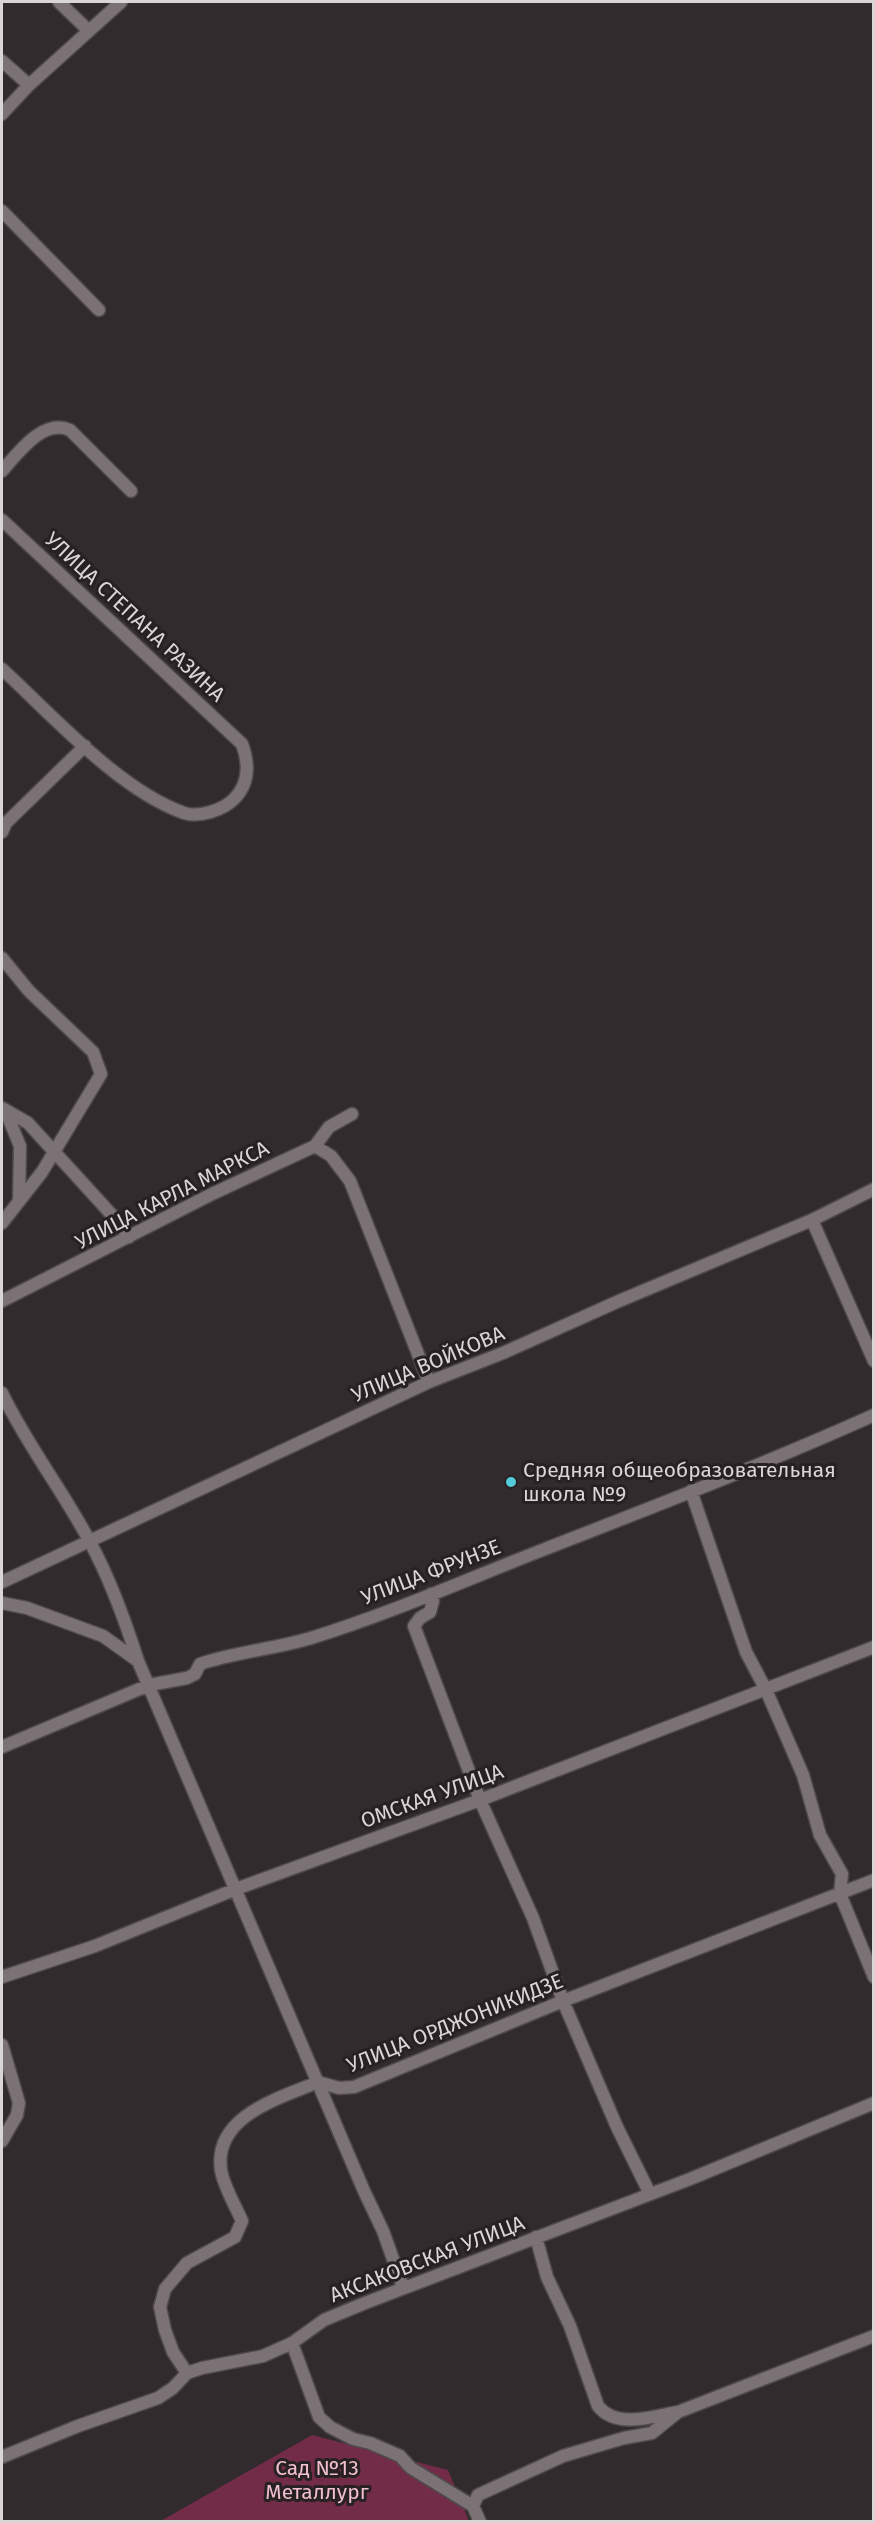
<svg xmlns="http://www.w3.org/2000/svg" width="875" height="2523" font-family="'Fira Sans',sans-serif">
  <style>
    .green { fill: #722c48 }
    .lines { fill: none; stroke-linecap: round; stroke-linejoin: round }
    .street-casing { stroke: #50494b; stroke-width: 15 }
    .street { stroke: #7a7274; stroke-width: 12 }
    .poi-dot { fill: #53cbdb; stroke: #282123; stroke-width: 2 }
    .labels { text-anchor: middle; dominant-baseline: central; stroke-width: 6; stroke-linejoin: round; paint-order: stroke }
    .street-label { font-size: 21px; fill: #dad5d7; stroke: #282123 }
    .poi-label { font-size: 21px; fill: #dad5d7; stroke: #282123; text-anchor: start }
    .park-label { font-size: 21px; fill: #f1bfcf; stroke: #282123 }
  </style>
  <rect width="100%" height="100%" fill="#322b2d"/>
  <path class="green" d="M312,2435L448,2470L469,2521L159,2522Z"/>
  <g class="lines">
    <g class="street-casing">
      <path id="street" d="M59,2L89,31
        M2,61L29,85
        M2,114L29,85L121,2
        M2,211L99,310
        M2,471C18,453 43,418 70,430L131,491
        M2,520L242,744C249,763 250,783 234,799C223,810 199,818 184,813C119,790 52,715 2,669
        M2,832L6,823L85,746
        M2,958L29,991L93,1052L101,1074L42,1172L2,1223
        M2,1108L28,1123L112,1215L129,1237
        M6,1112L20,1146L19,1201
        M315,1146L331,1156L350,1181L429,1382
        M812,1220L874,1361
        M2,1301L212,1194L315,1146L329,1127L352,1114
        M2,1393C27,1445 63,1491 90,1542C110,1579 125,1620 138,1661L364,2191L383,2231L403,2287
        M691,1491L746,1652L766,1690L803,1775L820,1835L842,1874L840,1894L874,1977
        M2,1582L429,1382L503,1353L619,1301L812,1220L874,1189
        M431,1594L433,1601L430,1612L420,1618L414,1626L480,1800L533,1918L563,2001L617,2127L650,2194
        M2,1603L27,1608L103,1636L138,1661
        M2,1747L149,1685L187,1678L195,1674L200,1664C236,1652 274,1649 311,1638C389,1614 468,1579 545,1549C655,1506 765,1464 874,1415
        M2,1977L95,1946L236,1889L480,1800L874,1647
        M2,2045L19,2103L17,2115L2,2141
        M536,2237L547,2277L570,2326L598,2406C616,2429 652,2417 677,2412
        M292,2343L319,2417L330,2427L353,2439L370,2443L400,2456L411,2468L473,2506L480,2522
        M187,2373L173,2352L165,2330L160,2307L165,2289L187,2263L235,2237L242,2221C236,2207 223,2185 221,2170C213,2116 280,2098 318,2082L339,2088L354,2087L563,2001L874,1880
        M2,2457L78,2426L158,2398L173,2388L187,2373L202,2368L263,2356L292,2343L324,2320L365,2303L690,2179L874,2103
        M473,2506L478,2495L563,2456L624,2438L652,2433L678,2412L874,2336"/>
    </g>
    <use href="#street" class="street"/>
  </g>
  <circle class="poi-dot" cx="511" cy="1482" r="6"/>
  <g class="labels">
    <g class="street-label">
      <text transform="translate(135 617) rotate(43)">УЛИЦА СТЕПАНА РАЗИНА</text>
      <text transform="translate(172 1195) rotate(-27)">УЛИЦА КАРЛА МАРКСА</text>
      <text transform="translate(428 1364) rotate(-23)">УЛИЦА ВОЙКОВА</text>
      <text transform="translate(431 1572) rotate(-21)">УЛИЦА ФРУНЗЕ</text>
      <text transform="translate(432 1796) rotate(-20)">ОМСКАЯ УЛИЦА</text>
      <text transform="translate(455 2023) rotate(-22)">УЛИЦА ОРДЖОНИКИДЗЕ</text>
      <text transform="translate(427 2259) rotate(-21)">АКСАКОВСКАЯ УЛИЦА</text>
    </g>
    <g class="poi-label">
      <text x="523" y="1470">Средняя общеобразовательная<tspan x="523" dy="24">школа №9</tspan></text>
    </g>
    <g class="park-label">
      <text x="317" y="2468">Сад №13<tspan x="317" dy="24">Металлург</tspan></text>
    </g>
  </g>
  <rect width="875" height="2523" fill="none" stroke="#dad5d7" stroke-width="6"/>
</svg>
